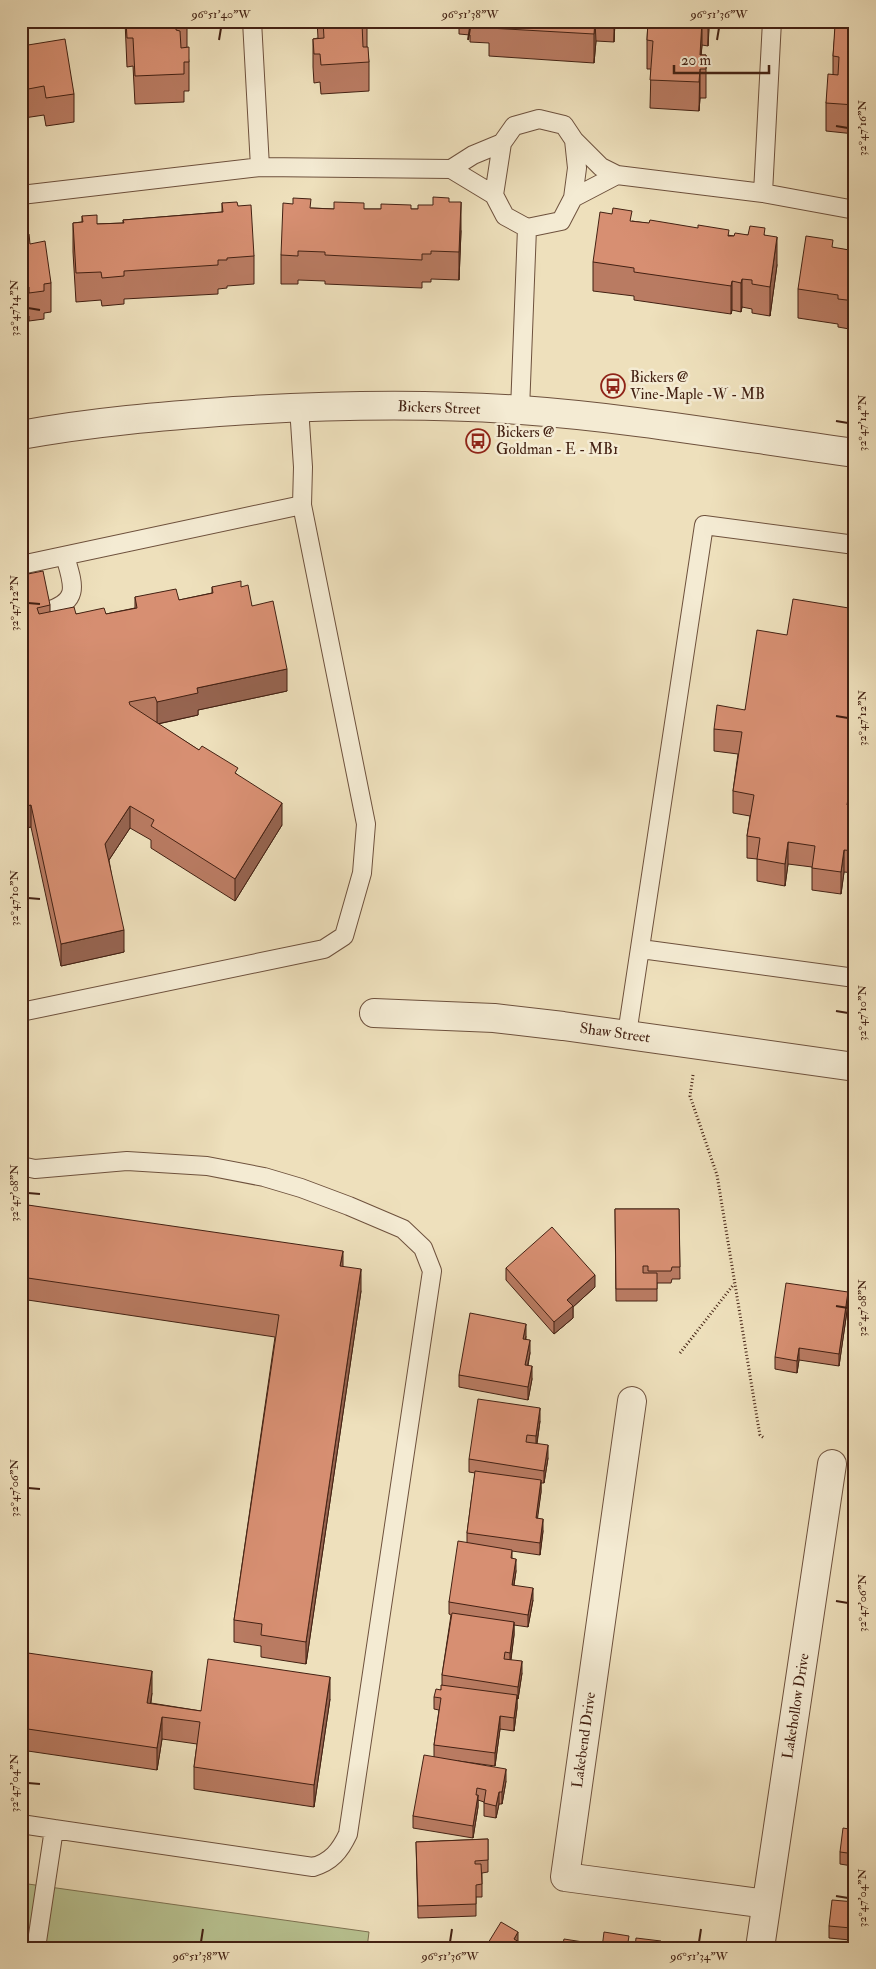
<svg xmlns="http://www.w3.org/2000/svg" width="876" height="1969" font-family="'IM FELL Double Pica',serif">
  <style>
    .green { fill: #b8c291; stroke: #7e7252 }
    .lines { fill: none; stroke-linecap: round; stroke-linejoin: round }
    .service-casing { stroke: #6e513d; stroke-width: 20 }
    .minor-casing { stroke: #6e513d; stroke-width: 30 }
    .tertiary-casing { stroke: #6e513d; stroke-width: 30 }
    .path { stroke: #432113; stroke-width: 3; stroke-dasharray: 1 2.5; stroke-linecap: butt }
    .service { stroke: #f4ebd3; stroke-width: 18 }
    .minor { stroke: #f4ebd3; stroke-width: 28 }
    .tertiary { stroke: #f4ebd3; stroke-width: 28 }
    .wall { fill: #b97b62; stroke: #432113 }
    .shaded-wall { fill: #966450; stroke: #432113 }
    .building { fill: #d78f72; stroke: #432113 }
    .ticks { fill: none; stroke: #432113; stroke-width: 2 }
    .labels { text-anchor: middle; dominant-baseline: central; stroke-width: 5; stroke-linejoin: round; paint-order: stroke }
    .poi-label { font-size: 15px; fill: #432113; stroke: #f4ebd3; text-anchor: start }
    .street-label { font-size: 15px; fill: #432113; stroke: #f4ebd3 }
    .neatline { fill: none; stroke: #432113; stroke-width: 2 }
    .ticks-label { font-size: 12px; text-anchor: middle; fill: #432113 }
  </style>
  <rect width="100%" height="100%" fill="#eee0bc"/>
  <filter id="stains"><feTurbulence type="fractalNoise" baseFrequency=".004" numOctaves="4"/><feColorMatrix values="0 0 0 0 .2 0 0 0 0 .09 0 0 0 0 .02 0 0 0 .5 -.17"/></filter>
  <radialGradient id="worn" r=".72"><stop offset=".6" stop-color="#630" stop-opacity="0"/><stop offset="1" stop-color="#630" stop-opacity=".3"/></radialGradient>
  <path class="green" d="M21,1883L369,1932L367,1948H21Z"/>
  <g class="lines">
    <g class="service-casing">
      <path id="service" d="M252,21L260,167
        M574,140L601,167L617,175L763,193L855,210
        M451,169L473,155L502,143
        M763,193L772,21
        M21,195L260,167L451,169L494,195
        M573,198L577,168L574,140L564,125L539,119L514,126L502,143L494,195L505,216L527,228L561,221L573,198L617,175
        M520,410L527,228
        M21,565L302,505
        M47,611C81,601 73,584 65,556
        M641,949L855,978
        M21,1012L324,949L344,936L362,873L366,824L302,505L303,467L299,407
        M627,1034L704,525L855,545
        M21,1166L35,1169L127,1161L207,1166L264,1177L301,1188L349,1206L403,1229L423,1248L432,1271L348,1834C340,1851 331,1862 313,1867L54,1829
        M21,1824L54,1829L36,1948"/>
    </g>
    <g class="minor-casing">
      <path id="minor" d="M374,1013L494,1018L563,1026L855,1067
        M632,1401L565,1877L766,1904
        M760,1948L832,1464"/>
    </g>
    <g class="tertiary-casing">
      <path id="tertiary" d="M21,435C92,422 163,416 234,411C329,405 426,403 521,410C633,418 744,438 855,453"/>
    </g>
    <path class="path" d="M693,1075L690,1096L717,1175L758,1424L760,1435L764,1438
      M680,1353L734,1284"/>
    <use href="#service" class="service"/>
    <use href="#minor" class="minor"/>
    <use href="#tertiary" class="tertiary"/>
  </g>
  <path class="wall" d="M125,21H187V47L189,62V91H184V102L135,104L133,66L127,67Z
    M317,21H367V47L369,62V91L321,94L320,82L314,83L313,67V39L318,38Z
    M459,21H615L614,42L596,41L594,63L489,56V43L470,42V35L459,34Z
    M648,21H709L708,46L702,45L701,55H706V98H700L699,111L650,108L651,69H647V40Z
    M836,21H855V134L826,131V103L833,75V56Z
    M21,41L28,45L74,94V122L46,126L44,115L24,118V124H21Z
    M449,202L461,231L459,280L431,279V282H422V288L325,284V281L298,280V284H281V255L311,208L334,209H418Z
    M222,203L238,206L254,256V284L227,286V288L218,289V294L124,299V304L102,306L101,300L76,302L73,252V223L82,222V216L97,224L123,223V220L222,212Z
    M632,221L734,236L748,235H765L777,265L770,316L752,313V309L742,307L741,312L732,310L731,314L634,300V296L593,291V262Z
    M21,236L30,244L51,283V312L44,313V319L29,321V316L21,317Z
    M833,248L855,251V330L838,327V324L798,318V289Z
    M21,570L28,574L50,605V612L76,614H106L135,608V597L179,600L212,593V587H241L252,606L287,691L198,710V715L158,724L238,775L282,825L235,901L151,848V840L130,828L109,860L124,952L61,966L31,827L21,829Z
    M855,609V776L850,805L855,806V873L844,872L841,894L812,890V867L788,864L785,886L757,881V859L747,858V836L750,816L733,813V791L738,754L714,751V729L745,710L787,635Z
    M21,1204L343,1266L361,1291L306,1664L261,1657V1646L234,1642V1620L275,1337L21,1299Z
    M615,1209H679L680,1279H672L671,1283H657V1301H616Z
    M506,1268L595,1287L573,1307V1318L554,1334L506,1280Z
    M848,1304L839,1366L799,1360L797,1373L775,1369V1357Z
    M526,1336V1340L530,1353L528,1366L532,1379L528,1400L459,1387V1375Z
    M540,1421L537,1444L548,1458L544,1483H541V1492L537,1518L543,1531L540,1555L512,1551V1558L516,1571L514,1585L533,1600L528,1627L514,1625V1635L511,1660L522,1673L518,1699H517V1708L514,1731L500,1729L495,1766L458,1761L506,1781L502,1804H499L496,1818L484,1816V1802L478,1800V1807L473,1838L413,1828V1816L434,1757V1745L439,1710L434,1709V1697L441,1690L442,1685V1675L451,1615L449,1614V1602L467,1543V1533L475,1473L469,1472V1459Z
    M21,1652L152,1693L151,1703L201,1711L330,1699L314,1807L194,1789V1767L197,1744L162,1739L157,1770L21,1750Z
    M855,1756V1792H851V1780Z
    M855,1830V1948L850,1940L829,1938V1926L849,1902V1890L852,1866L840,1864V1852Z
    M488,1839V1872L482,1873V1897H476V1916L418,1918L416,1842Z"/>
  <path class="shaded-wall" d="M595,21L596,41L594,63V34Z
    M614,21H615L614,42Z
    M702,21V45L700,69V98L699,111L700,55Z
    M708,21H709V30L708,46Z
    M461,202V231L459,280V252Z
    M777,237V265L770,316V287Z
    M742,279V307L741,312V283Z
    M732,281V310L731,314V286Z
    M287,669V691L198,710V715L157,724V702L197,688Z
    M855,754V776L847,827V805Z
    M282,803V825L235,901V879Z
    M31,805V827L21,829V807Z
    M130,806V828L105,866V844Z
    M788,842V864L785,886V864Z
    M844,850V872L841,894V872Z
    M124,930V952L61,966V944Z
    M343,1251V1273L340,1266Z
    M361,1269V1291L306,1664V1642Z
    M595,1275V1287L573,1307V1318L554,1334V1322L567,1300Z
    M848,1292V1304L839,1366V1354Z
    M526,1324V1336L523,1351V1339Z
    M530,1340V1353L525,1378V1365Z
    M799,1348V1360L797,1373V1361Z
    M532,1366V1379L528,1400V1387Z
    M540,1408V1421L536,1448V1436Z
    M548,1445V1458L544,1483V1471Z
    M541,1480V1492L536,1530V1518Z
    M543,1519V1531L540,1555V1543Z
    M516,1559V1571L512,1597V1585Z
    M533,1588V1600L528,1627V1615Z
    M514,1622V1635L510,1665V1653Z
    M522,1661V1673L518,1699V1687Z
    M152,1671V1693L147,1725V1703Z
    M330,1677V1699L314,1807V1785Z
    M517,1695V1708L514,1731V1718Z
    M500,1716V1729L495,1766V1753Z
    M162,1717V1739L157,1770V1748Z
    M506,1769V1781L502,1804V1792Z
    M499,1792V1804L496,1818V1806Z
    M478,1795V1807L473,1838V1826Z
    M518,1932V1944L514,1939Z"/>
  <path class="building" d="M126,21H187V24H176V30L180,31L181,48L189,47V62H184V74L135,76L133,38H127Z
    M323,21H367V23H362L363,47H368L369,62L321,65L320,54H314L313,39L324,38Z
    M489,21H595L594,34L489,28Z
    M648,21H702L700,55H706V69H700L699,82L650,80L653,41L647,40Z
    M841,21H855V105L826,103L828,74L838,75L839,57L833,56L835,25L841,26Z
    M65,39L74,94L46,98L44,86L23,90L24,95L21,96V41L27,40L28,45Z
    M433,197L449,198V202H461L459,252L431,251V254H422V260L325,255V252L298,251V256L281,255L283,203L293,204V198L311,199L310,208L334,209V202L364,203V209H381V204L411,205V209H418V205H433Z
    M237,202L238,206L251,205L254,256L227,258V260H218V265L124,271V276L102,278L101,272L76,273L73,223L83,222L82,216L97,215V224L124,223L123,220L223,212L222,203Z
    M613,208L632,211L630,221L649,223L650,220L698,228V225L729,230L728,236H734L735,233L748,235L750,226L765,228L764,235L777,237L770,287L752,284V280L742,279L741,283L732,281L731,286L634,272V268L593,262L600,212L612,214Z
    M29,234L30,244L45,241L51,283L44,284V291L29,293V287L21,289V236Z
    M806,236L833,240L832,247L855,251V301L838,299V295L798,289Z
    M26,569L28,574L43,571L50,605L37,608L39,614L74,607L76,614L104,608L106,614L137,608L135,597L176,589L179,600L213,593L212,587L241,581V587L248,585L252,606L273,601L287,669L197,688L198,693L157,702L155,697L129,702L130,705L199,750L202,746L238,768L235,773L282,803L235,879L151,826L154,820L130,806L105,844L124,930L61,944L31,805L21,807V570Z
    M793,599L855,609V754L847,805L855,806V851L844,850L841,872L812,868L815,846L788,842L785,864L757,859L760,838L747,836L754,795L733,791L742,732L714,729L717,705L745,710L757,630L787,635Z
    M21,1204L343,1251L340,1266L361,1269L306,1642L261,1635L262,1624L234,1620L279,1315L21,1277Z
    M615,1209H679L680,1267H672L671,1271H648V1266H643V1273H657V1289H616Z
    M552,1227L595,1275L567,1300L573,1306L554,1322L506,1268Z
    M786,1283L848,1292L839,1354L799,1348L797,1361L775,1357Z
    M470,1313L526,1324L523,1339L530,1340L525,1365L532,1366L528,1387L459,1375Z
    M478,1399L540,1408L536,1436L527,1435L526,1442L548,1445L544,1471L469,1459Z
    M475,1471L541,1480L536,1518L543,1519L540,1543L467,1533Z
    M458,1541L512,1550L511,1558L516,1559L512,1585L533,1588L528,1615L449,1602Z
    M452,1613L514,1622L510,1653L505,1652L504,1659L522,1661L518,1687L442,1675Z
    M21,1652L152,1671L147,1703L201,1711L208,1659L330,1677L314,1785L194,1767L200,1722L162,1717L157,1748L21,1728Z
    M441,1685L517,1695L514,1718L500,1716L495,1753L434,1745L441,1698L434,1697L436,1689L441,1690Z
    M424,1755L506,1769L502,1792H499L496,1806L484,1803L486,1790L477,1788L476,1795H478L473,1826L413,1816Z
    M855,1756V1780H851Z
    M843,1828L855,1830V1854L840,1852Z
    M488,1839V1860L475,1861V1864H481L482,1884L476,1885V1904L418,1906L416,1842Z
    M853,1860H855V1891L849,1890Z
    M832,1900L855,1902V1948H849L851,1928L829,1926Z
    M501,1922L518,1932L514,1939L529,1948H485Z
    M604,1932L629,1936L627,1948H602Z
    M636,1938L661,1941L660,1948H635Z
    M564,1939L596,1944V1948H562Z"/>
  <path class="ticks" d="M219,40L221,28M468,40L470,28M717,40L719,28M836,126L848,128M28,308L40,310M836,421L848,423M28,603L40,604M836,716L848,718M28,898L40,899M836,1011L848,1013M28,1193L40,1194M836,1306L848,1308M28,1488L40,1489M836,1601L848,1603M28,1783L40,1784M836,1896L848,1898M201,1942L203,1929M450,1942L452,1929M699,1942L701,1929"/>
  <defs>
    <g id="bus-ring" transform="scale(1.25)"><circle r="9.5" fill="#f4ebd3" stroke="#8f2418" stroke-width="1.5"/><path d="M-5-6H5V4H4V6H2V4H-2V6H-4V4H-5ZM-3.5-4V0h7V-4ZM-3.5 1.2v1.5H-2V1.2ZM2 1.2v1.5H3.5V1.2Z" fill="#8f2418"/></g>
  </defs>
  <g fill-rule="evenodd">
    <use href="#bus-ring" x="613" y="386"/>
    <use href="#bus-ring" x="478" y="441"/>
  </g>
  <g class="labels">
    <g class="poi-label">
      <text x="630" y="377">Bickers @<tspan x="630" dy="17">Vine-Maple -W - MB</tspan></text>
      <text x="496" y="432">Bickers @<tspan x="496" dy="17">Goldman - E - MB1</tspan></text>
    </g>
    <g class="street-label">
      <text transform="translate(439 408) rotate(2)">Bickers Street</text>
      <text transform="translate(615 1033) rotate(8)">Shaw Street</text>
      <text transform="translate(796 1706) rotate(-81)">Lakehollow Drive</text>
      <text transform="translate(584 1740) rotate(-82)">Lakebend Drive</text>
    </g>
  </g>
  <rect width="876" height="1969" fill="none" stroke="#eee0bc" stroke-width="55"/>
  <path d="M674 65v8h95v-8" fill="none" stroke="#432113" stroke-width="2.5"/>
  <text x="681" y="65" font-size="15" fill="#432113" stroke="#f4ebd3" stroke-width="4" paint-order="stroke">20 m</text>
  <rect x="28" y="28" width="820" height="1914" class="neatline"/>
  <g class="ticks-label">
    <text x="221" y="18">96°51'40"W</text>
    <text x="470" y="18">96°51'38"W</text>
    <text x="719" y="18">96°51'36"W</text>
    <text transform="translate(862 128) rotate(-90)" y="4">32°47'16"N</text>
    <text transform="translate(14 308) rotate(-90)" y="4">32°47'14"N</text>
    <text transform="translate(862 423) rotate(-90)" y="4">32°47'14"N</text>
    <text transform="translate(14 603) rotate(-90)" y="4">32°47'12"N</text>
    <text transform="translate(862 718) rotate(-90)" y="4">32°47'12"N</text>
    <text transform="translate(14 898) rotate(-90)" y="4">32°47'10"N</text>
    <text transform="translate(862 1013) rotate(-90)" y="4">32°47'10"N</text>
    <text transform="translate(14 1193) rotate(-90)" y="4">32°47'08"N</text>
    <text transform="translate(862 1308) rotate(-90)" y="4">32°47'08"N</text>
    <text transform="translate(14 1488) rotate(-90)" y="4">32°47'06"N</text>
    <text transform="translate(862 1603) rotate(-90)" y="4">32°47'06"N</text>
    <text transform="translate(14 1783) rotate(-90)" y="4">32°47'04"N</text>
    <text transform="translate(862 1898) rotate(-90)" y="4">32°47'04"N</text>
    <text x="201" y="1960">96°51'38"W</text>
    <text x="450" y="1960">96°51'36"W</text>
    <text x="699" y="1960">96°51'34"W</text>
  </g>
  <rect width="100%" height="100%" filter="url(#stains)"/>
  <rect width="100%" height="100%" fill="url(#worn)"/>
</svg>
